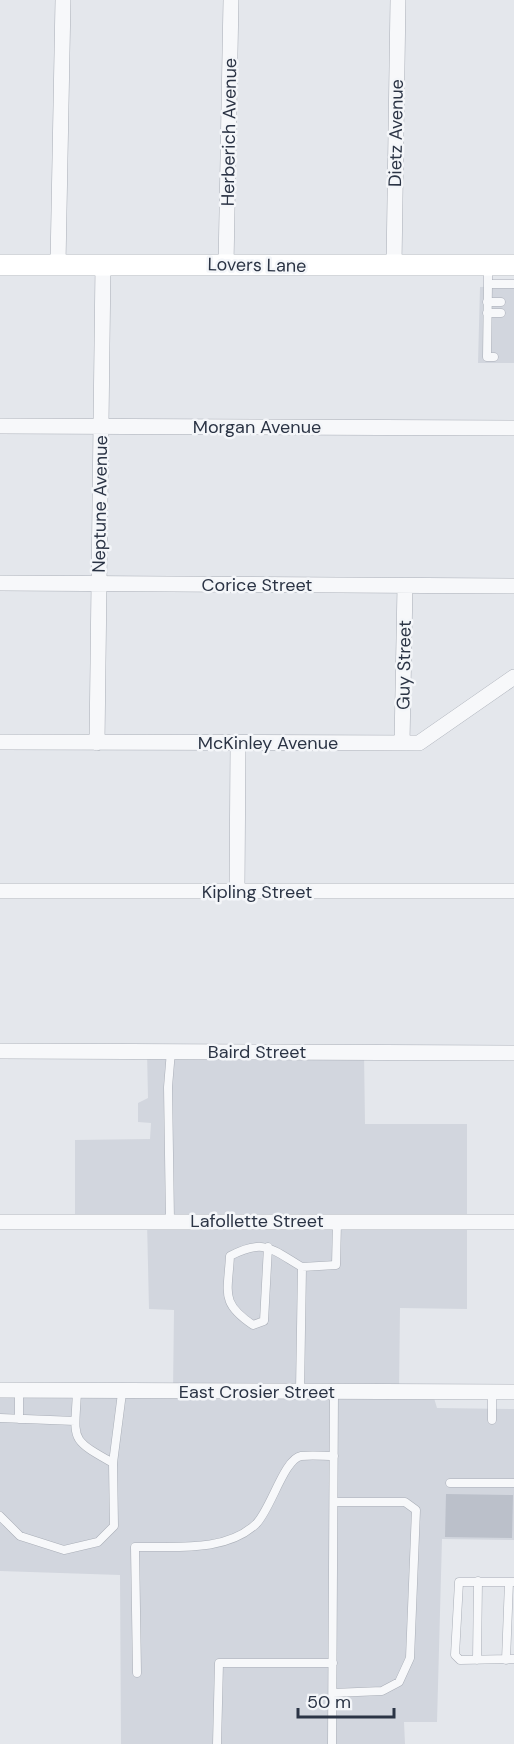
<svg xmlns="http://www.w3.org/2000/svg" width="514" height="1744" font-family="'DM Sans',sans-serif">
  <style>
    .built { fill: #d2d6de }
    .building { fill: #bbc0ca }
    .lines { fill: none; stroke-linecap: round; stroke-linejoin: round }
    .lane-casing { stroke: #a9aeb7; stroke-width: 9 }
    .street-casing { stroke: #a9aeb7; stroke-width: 16 }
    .secondary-casing { stroke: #a9aeb7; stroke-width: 22 }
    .lane { stroke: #f7f8fa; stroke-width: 8 }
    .street { stroke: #f7f8fa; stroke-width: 15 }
    .secondary { stroke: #fff; stroke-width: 21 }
    .labels { text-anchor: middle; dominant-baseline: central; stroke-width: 5; stroke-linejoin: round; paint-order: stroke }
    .street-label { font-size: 18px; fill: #2b3445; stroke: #f4f6f9 }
  </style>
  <rect width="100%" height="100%" fill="#e4e7ec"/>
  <path class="built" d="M514,286V363H478L480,287Z
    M147,1051L364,1052L365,1124H467V1309L400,1308L399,1392H173L174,1310L149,1309L147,1221H75V1140L150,1139L151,1123L138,1122V1103L148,1098Z
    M0,1393L434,1398L437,1408L514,1409V1540L442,1539L437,1722H404L405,1744H121L120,1575L0,1571Z"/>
  <path class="building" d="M446,1494L513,1495L512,1538L445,1537Z"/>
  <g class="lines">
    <g class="lane-casing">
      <path id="lane" d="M488,267V284H514
        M488,284L487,357H494
        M487,302H501
        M487,313H501
        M170,1221L168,1087L171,1051
        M268,1247L264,1321L253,1325C220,1303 228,1293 230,1256C264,1238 271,1249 302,1267
        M19,1390V1419
        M300,1391L302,1267L336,1265L337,1222
        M0,1418L75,1421
        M492,1420V1392
        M113,1463L122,1393
        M450,1483H514
        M0,1516L20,1536L64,1550L98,1542L114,1526L113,1463C68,1438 75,1440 77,1391
        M514,1582H459L455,1655L460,1660L514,1659
        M477,1660L478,1581
        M506,1660L509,1582
        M137,1673L135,1547C174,1546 225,1553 256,1524C271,1509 284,1459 301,1456C312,1455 324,1456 334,1456
        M333,1693L382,1691L399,1682L410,1658L416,1510L405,1502H334
        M217,1744L219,1663H333
        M332,1744L334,1392"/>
    </g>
    <g class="street-casing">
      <path id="street" d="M58,264L63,0
        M226,265L231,0
        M394,266L398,0
        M0,426L514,428
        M0,583L514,586
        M0,742L419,743L514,677
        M97,743L103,265
        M402,743L405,586
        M0,891H514
        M237,892L238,744
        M0,1051L514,1053
        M0,1222H514
        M0,1390L514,1392"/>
    </g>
    <g class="secondary-casing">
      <path id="secondary" d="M0,265H514"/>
    </g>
    <use href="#lane" class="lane"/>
    <use href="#street" class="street"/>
    <use href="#secondary" class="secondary"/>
  </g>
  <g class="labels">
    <g class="street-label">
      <text transform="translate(229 132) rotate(-89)">Herberich Avenue</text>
      <text transform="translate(396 133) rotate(-89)">Dietz Avenue</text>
      <text transform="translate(257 265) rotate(1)">Lovers Lane</text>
      <text x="257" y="427">Morgan Avenue</text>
      <text transform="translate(100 504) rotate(-89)">Neptune Avenue</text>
      <text x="257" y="585">Corice Street</text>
      <text transform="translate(404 665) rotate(-89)">Guy Street</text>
      <text x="268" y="743">McKinley Avenue</text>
      <text x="257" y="892">Kipling Street</text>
      <text x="257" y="1052">Baird Street</text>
      <text x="257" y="1221">Lafollette Street</text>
      <text x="257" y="1392">East Crosier Street</text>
    </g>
  </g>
  <path d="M298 1708v9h96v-9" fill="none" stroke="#2b3445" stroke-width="3"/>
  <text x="307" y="1708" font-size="18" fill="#2b3445" stroke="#f4f6f9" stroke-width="4.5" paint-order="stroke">50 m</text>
</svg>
